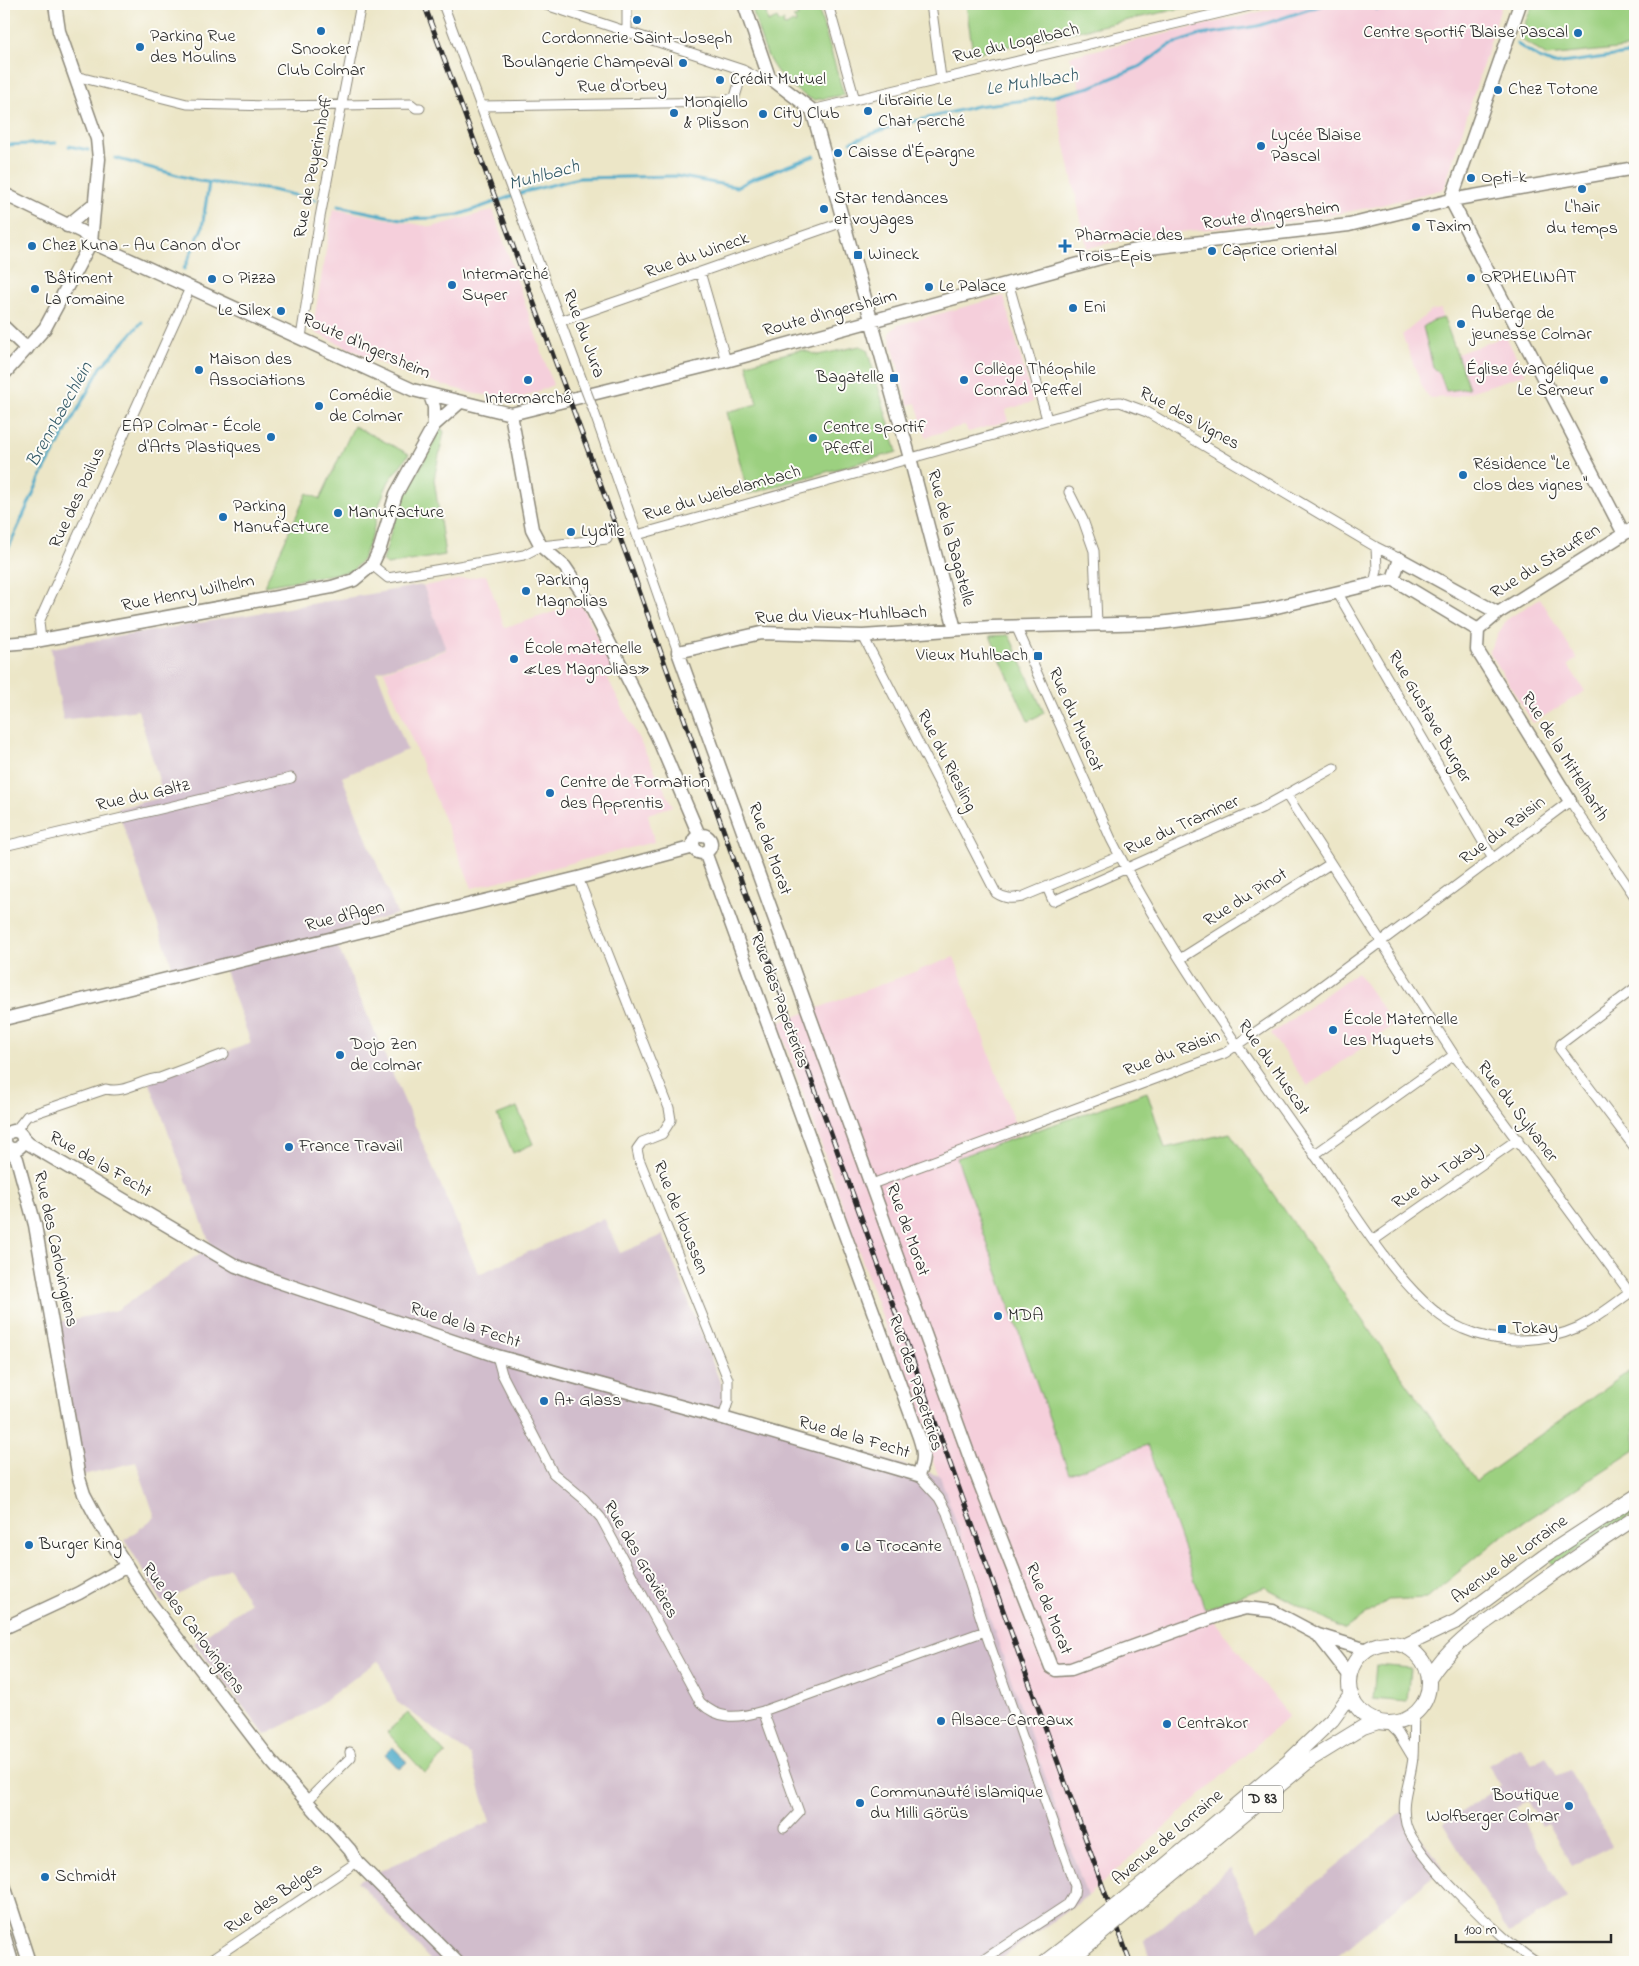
<svg xmlns="http://www.w3.org/2000/svg" width="1639" height="1966" font-family="'Indie Flower',sans-serif">
  <style>
    .built { fill: #f5cfdb }
    .industrial { fill: #d1bdcc }
    .green { fill: #9cd080; stroke: #647e56 }
    .water { fill: #49a9c8; stroke: #3a6a7a }
    .lines { fill: none; stroke-linecap: round; stroke-linejoin: round }
    .stream { stroke: #49a9c8; stroke-width: 3 }
    .street-casing { stroke: #8c8879; stroke-width: 11 }
    .secondary-casing { stroke: #8c8879; stroke-width: 15 }
    .primary-casing { stroke: #8c8879; stroke-width: 16 }
    .street { stroke: #fff; stroke-width: 9 }
    .secondary { stroke: #fff; stroke-width: 12 }
    .primary { stroke: #fff; stroke-width: 14 }
    .rail-casing { stroke: #2b2b2b; stroke-width: 5 }
    .rail { stroke: #fdfcf7; stroke-width: 3; stroke-dasharray: 9; stroke-linecap: butt }
    .street-bridge-casing { stroke: #8c8879; stroke-width: 11; stroke-linecap: butt }
    .primary-bridge-casing { stroke: #8c8879; stroke-width: 16; stroke-linecap: butt }
    .street-bridge { stroke: #fff; stroke-width: 9 }
    .primary-bridge { stroke: #fff; stroke-width: 14 }
    .poi-dot { fill: #1f6fb2; stroke: #fdfcf7; stroke-width: 2 }
    .labels { text-anchor: middle; dominant-baseline: central; stroke-width: 4; stroke-linejoin: round; paint-order: stroke }
    .shield { fill: #fdfcf7; stroke: #6a6a68; stroke-width: 1 }
    .shield-label { font-size: 16px; font-weight: bold; fill: #2b2b2b }
    .poi-label { font-size: 18px; fill: #2b2b2b; stroke: #fdfcf7; text-anchor: start }
    .street-label { font-size: 18px; fill: #2b2b2b; stroke: #fdfcf7 }
    .water-label { font-size: 19px; font-style: italic; fill: #375d6a; stroke: #fdfcf7 }
  </style>
  <rect width="100%" height="100%" fill="#fdfcf7"/>
  <filter id="ink" filterUnits="userSpaceOnUse"><feTurbulence type="fractalNoise" baseFrequency=".02" numOctaves="2"/><feDisplacementMap in="SourceGraphic" scale="10" xChannelSelector="R" yChannelSelector="G"/><feConvolveMatrix kernelMatrix="1 2 1 2 8 2 1 2 1" color-interpolation-filters="sRGB"/></filter>
  <filter id="wash" filterUnits="userSpaceOnUse"><feTurbulence type="fractalNoise" baseFrequency=".0096" numOctaves="4" result="noise"/><feDisplacementMap in="SourceGraphic" scale="20" xChannelSelector="R" yChannelSelector="G"/><feGaussianBlur stdDeviation="1.12" result="paint"/><feColorMatrix in="noise" values="0 0 0 0 0 0 0 0 0 0 0 0 0 0 0 0 0 1.4 0 .05"/><feComposite in="paint" operator="in"/></filter>
  <g filter="url(#wash)">
    <rect width="100%" height="100%" fill="#ece6c7"/>
    <path class="built" d="M1294,4H1502L1444,189L1373,207L1304,220L1189,231L1128,239L1087,248L1054,95L1080,88L1070,56Z
      M333,209L432,227L493,210L553,385L521,398L475,394L406,375L316,333L313,326Z
      M1004,296L1033,402L1005,410L1008,421L968,432L965,425L926,437L916,403L908,405L889,333L898,325Z
      M1441,309L1442,318H1444L1457,354L1495,340L1504,334L1526,374L1454,397L1430,398L1424,391L1402,335L1431,311Z
      M486,575L505,628L581,603L613,669L605,673L673,806L648,814L654,842L472,888L384,671L446,650L423,586Z
      M1540,598L1577,659L1568,665L1585,691L1533,723L1489,651L1506,620Z
      M954,957L1019,1135L957,1158L1072,1473L1147,1445L1205,1609L1289,1716L1087,1896L778,1023Z
      M1357,972L1394,1025L1308,1086L1271,1034Z"/>
    <path class="industrial" d="M423,585L446,649L377,672L407,750L342,777L397,914L332,933L479,1274L604,1218L620,1253L663,1235L732,1413L940,1476L1087,1896L996,1962H432L357,1881L490,1822L470,1755L397,1702L379,1660L306,1714L265,1735L194,1643L250,1603L229,1568L163,1603L125,1540L155,1517L136,1462L83,1475L55,1323L117,1310L211,1246L149,1081L251,1043L224,968L175,974L117,808L164,797L138,710L63,720L51,648Z
      M1520,1746L1532,1764L1546,1756L1557,1776L1569,1770L1612,1846L1572,1866L1547,1823L1541,1826L1527,1802L1515,1808L1567,1898L1509,1933L1443,1824L1501,1786L1488,1764Z
      M1403,1811L1442,1868L1331,1962H1151L1144,1941L1230,1868L1259,1930Z"/>
    <path class="green" d="M751,4H762L760,7L761,11L766,12L768,22L777,18L779,22L784,21L783,25L786,26L793,22L795,24L796,21L793,18L798,17L796,12L807,11L804,4H817L844,95L813,100C767,76 764,49 751,4Z
      M966,4H1201L973,54Z
      M1533,4H1635V47L1547,56L1519,38Z
      M1444,318L1469,388L1446,391L1440,374L1433,367L1423,327L1432,321Z
      M860,346L867,349L897,452L748,494L727,412L757,404L747,364L795,351L802,350L818,355Z
      M354,426L409,454L389,481L380,502L372,535L362,560L352,571L264,586L307,493L320,499Z
      M441,428L444,432L434,479L445,555L387,565L383,561L400,499L422,465Z
      M1009,635L1044,713L1028,721L990,636Z
      M1147,1092L1165,1148L1230,1133L1476,1481L1635,1367V1450L1501,1537L1427,1598L1387,1600L1345,1630L1265,1587L1205,1609L1147,1445L1069,1474L957,1158Z
      M517,1107L533,1144L513,1153L497,1115Z
      M1635,1505V1513L1554,1565L1549,1560Z
      M1376,1665L1410,1668L1407,1702L1373,1699Z
      M408,1713L446,1754L425,1773L387,1732Z"/>
    <path class="water" d="M393,1747L407,1762L399,1769L385,1754Z"/>
    <g class="lines">
      <path class="stream" d="M1371,4L1377,9
        M1517,44L1539,58L1554,64L1635,53
        M851,142L887,128L977,106L1050,97L1090,87L1141,66L1170,45L1200,35L1258,26L1325,4
        M4,145L56,143
        M69,146L88,150
        M115,158L199,181L272,190L316,200
        M338,206L401,219L433,218L458,215L524,192L579,178L676,176L737,187L752,179L814,156
        M184,269L202,228L209,183
        M4,558L41,476L101,367L142,322"/>
    </g>
  </g>
  <g filter="url(#ink)">
    <g class="lines">
      <g class="street-casing">
        <path id="street" d="M443,4L583,383
          M543,4L743,70L762,80L769,77
          M627,4V33
          M828,4L855,100
          M931,4L941,78
          M75,76L187,104L270,106L411,104L416,108H420
          M480,106L723,102L735,97L743,70
          M812,110L1258,4
          M700,272L726,361
          M1008,282L1047,419
          M561,321L843,222
          M301,337L320,217L361,4
          M593,409L678,652
          M1069,492L1083,520L1094,551L1097,624
          M637,535L1107,403L1120,402L1147,412L1376,547L1400,559
          M372,565L388,578L524,555L541,546L607,539
          M1374,584L1377,570L1376,547
          M1337,592L1493,859
          M1016,626L1111,839C1169,953 1245,1057 1319,1161C1353,1210 1409,1307 1463,1329C1499,1345 1544,1343 1579,1327C1599,1317 1617,1302 1635,1289
          M863,636L996,893C1005,899 1012,899 1022,897L1120,856
          M41,640L39,622L190,288
          M1286,794L1454,1055L1630,1293
          M4,846L291,778
          M578,878L669,1108L671,1120L662,1134L642,1142L637,1149L639,1159L728,1379V1402L723,1418
          M1047,887L1053,901L1262,808L1334,768
          M1180,959L1330,864
          M1635,988L1561,1044L1560,1049L1635,1148
          M15,1131L27,1116L106,1089C125,1094 141,1079 160,1078L224,1054
          M1314,1155L1454,1055
          M872,1184L1225,1053L1308,996L1570,801L1635,897
          M1374,1240L1518,1139
          M497,1356L502,1374L553,1473L584,1499L601,1518L700,1702C719,1721 738,1718 763,1711L985,1631
          M918,1475L939,1498L947,1513L985,1631L1075,1886L1074,1894L1068,1904L980,1962
          M763,1711L799,1812L784,1828
          M1414,1715C1413,1729 1414,1743 1413,1757C1411,1781 1400,1799 1406,1824C1415,1857 1505,1943 1536,1962
          M1389,1724L1398,1733L1413,1758
          M307,1801L351,1757L350,1752
          M208,1962L357,1862"/>
      </g>
      <g class="secondary-casing">
        <path id="secondary" d="M744,4L769,77L812,110L910,458L955,629
          M4,194L82,232L91,242L413,390L511,414L726,361L1108,256L1141,249L1349,225L1451,200L1635,168
          M1451,200L1624,534
          M1451,200L1520,4
          M67,226L95,203
          M4,327L27,349
          M4,374L45,328L91,242L99,159L97,139L59,31L55,4
          M430,395L434,407V425
          M511,414L532,529L541,546L565,567L588,601L657,736L699,835
          M1393,579L1400,559L1498,613
          M1393,579L1478,630
          M1478,630L1477,650L1570,801
          M1478,630L1498,613L1635,527
          M4,644L30,642L332,587L354,580L372,565L380,548L396,494L434,425L459,403
          M693 844a9 9 0 1 1 18 0a9 9 0 1 1-18 0Z
          M4,1019L578,878L694,847
          M5 1140a9 9 0 1 1 18 0a9 9 0 1 1-18 0Z
          M23,1138L29,1144L236,1266L276,1281L497,1356L723,1418L918,1475C925,1460 924,1452 919,1437L705,852
          M10,1149L17,1159L35,1225L79,1478L84,1494L100,1524L151,1604L271,1761L350,1850L357,1862L457,1962
          M4,1628L79,1593L125,1567
          M1318,1635L1350,1676
          M1367,1650L1318,1635L1273,1611L1246,1608L1223,1614L1071,1669L1056,1670L1051,1667L971,1461L678,652L761,633L863,636L992,627L1159,623L1264,610L1393,579
          M4,1885L29,1962
          M4,1935L12,1962"/>
      </g>
      <g class="primary-casing">
        <path id="primary" d="M1349 1683a40 40 0 1 1 80 0a40 40 0 1 1-80 0Z
          M1404,1646L1457,1621L1546,1555L1635,1497
          M1429,1679C1451,1642 1488,1621 1522,1596C1559,1569 1597,1543 1635,1518
          M1149,1879L1288,1762L1332,1720L1351,1694
          M1156,1888L1311,1759L1363,1727L1378,1722
          M1045,1962L1076,1938
          M1065,1962L1084,1948"/>
      </g>
      <use href="#street" class="street"/>
      <use href="#secondary" class="secondary"/>
      <use href="#primary" class="primary"/>
      <g class="rail-casing">
        <path id="rail" d="M424,4L633,573L799,1045L1130,1962"/>
      </g>
      <use href="#rail" class="rail"/>
      <g class="street-bridge-casing">
        <path id="street-bridge" d="M583,383L593,409"/>
      </g>
      <g class="primary-bridge-casing">
        <path id="primary-bridge" d="M1076,1938L1149,1879
          M1084,1948L1156,1888"/>
      </g>
      <use href="#street-bridge" class="street-bridge"/>
      <use href="#primary-bridge" class="primary-bridge"/>
    </g>
  </g>
  <g class="poi-dot">
    <circle cx="637" cy="20" r="5"/>
    <circle cx="321" cy="31" r="5"/>
    <circle cx="1578" cy="33" r="5"/>
    <circle cx="140" cy="47" r="5"/>
    <circle cx="683" cy="63" r="5"/>
    <circle cx="720" cy="80" r="5"/>
    <circle cx="1498" cy="90" r="5"/>
    <circle cx="868" cy="111" r="5"/>
    <circle cx="674" cy="113" r="5"/>
    <circle cx="763" cy="114" r="5"/>
    <circle cx="1261" cy="146" r="5"/>
    <circle cx="838" cy="153" r="5"/>
    <circle cx="1471" cy="178" r="5"/>
    <circle cx="1582" cy="189" r="5"/>
    <circle cx="824" cy="209" r="5"/>
    <circle cx="1416" cy="227" r="5"/>
    <circle cx="32" cy="246" r="5"/>
    <path d="M1062.5 238.5h5v5h5v5h-5v5h-5v-5h-5v-5h5z"/>
    <circle cx="1212" cy="251" r="5"/>
    <rect x="853" y="250" width="10" height="10" rx="2.5"/>
    <circle cx="1471" cy="278" r="5"/>
    <circle cx="212" cy="279" r="5"/>
    <circle cx="452" cy="285" r="5"/>
    <circle cx="929" cy="287" r="5"/>
    <circle cx="35" cy="289" r="5"/>
    <circle cx="1073" cy="308" r="5"/>
    <circle cx="281" cy="311" r="5"/>
    <circle cx="1461" cy="324" r="5"/>
    <circle cx="199" cy="370" r="5"/>
    <rect x="889" y="373" width="10" height="10" rx="2.5"/>
    <circle cx="528" cy="380" r="5"/>
    <circle cx="964" cy="380" r="5"/>
    <circle cx="1604" cy="380" r="5"/>
    <circle cx="319" cy="406" r="5"/>
    <circle cx="271" cy="437" r="5"/>
    <circle cx="813" cy="438" r="5"/>
    <circle cx="1463" cy="475" r="5"/>
    <circle cx="338" cy="513" r="5"/>
    <circle cx="223" cy="517" r="5"/>
    <circle cx="571" cy="532" r="5"/>
    <circle cx="526" cy="591" r="5"/>
    <rect x="1033" y="651" width="10" height="10" rx="2.5"/>
    <circle cx="514" cy="659" r="5"/>
    <circle cx="550" cy="793" r="5"/>
    <circle cx="1333" cy="1030" r="5"/>
    <circle cx="340" cy="1055" r="5"/>
    <circle cx="289" cy="1147" r="5"/>
    <circle cx="998" cy="1316" r="5"/>
    <rect x="1497" y="1324" width="10" height="10" rx="2.5"/>
    <circle cx="544" cy="1401" r="5"/>
    <circle cx="29" cy="1545" r="5"/>
    <circle cx="845" cy="1547" r="5"/>
    <circle cx="941" cy="1721" r="5"/>
    <circle cx="1167" cy="1724" r="5"/>
    <circle cx="860" cy="1803" r="5"/>
    <circle cx="1569" cy="1806" r="5"/>
    <circle cx="45" cy="1877" r="5"/>
  </g>
  <g class="labels">
    <rect class="shield" x="1243" y="1785.5" width="40" height="27" rx="4"/>
    <g class="shield-label">
      <text x="1263" y="1799">D 83</text>
    </g>
    <g class="poi-label">
      <text x="1568" y="33" text-anchor="end">Centre sportif Blaise Pascal</text>
      <text x="150" y="37">Parking Rue<tspan x="150" dy="21">des Moulins</tspan></text>
      <text x="637" y="39" text-anchor="middle">Cordonnerie Saint-Joseph</text>
      <text x="321" y="50" text-anchor="middle">Snooker<tspan x="321" dy="21">Club Colmar</tspan></text>
      <text x="673" y="63" text-anchor="end">Boulangerie Champeval</text>
      <text x="730" y="80">Crédit Mutuel</text>
      <text x="1508" y="90">Chez Totone</text>
      <text x="878" y="101">Librairie Le<tspan x="878" dy="21">Chat perché</tspan></text>
      <text x="684" y="103">Mongiello<tspan x="684" dy="21">&amp; Plisson</tspan></text>
      <text x="773" y="114">City Club</text>
      <text x="1271" y="136">Lycée Blaise<tspan x="1271" dy="21">Pascal</tspan></text>
      <text x="848" y="153">Caisse d'Épargne</text>
      <text x="1481" y="178">Opti-k</text>
      <text x="834" y="199">Star tendances<tspan x="834" dy="21">et voyages</tspan></text>
      <text x="1582" y="208" text-anchor="middle">L'hair<tspan x="1582" dy="21">du temps</tspan></text>
      <text x="1426" y="227">Taxim</text>
      <text x="1075" y="236">Pharmacie des<tspan x="1075" dy="21">Trois-Epis</tspan></text>
      <text x="42" y="246">Chez Kuna - Au Canon d'Or</text>
      <text x="1222" y="251">Caprice Oriental</text>
      <text x="868" y="255">Wineck</text>
      <text x="462" y="275">Intermarché<tspan x="462" dy="21">Super</tspan></text>
      <text x="1481" y="278">ORPHELINAT</text>
      <text x="45" y="279">Bâtiment<tspan x="45" dy="21">La romaine</tspan></text>
      <text x="222" y="279">O Pizza</text>
      <text x="939" y="287">Le Palace</text>
      <text x="1083" y="308">Eni</text>
      <text x="271" y="311" text-anchor="end">Le Silex</text>
      <text x="1471" y="314">Auberge de<tspan x="1471" dy="21">jeunesse Colmar</tspan></text>
      <text x="209" y="360">Maison des<tspan x="209" dy="21">Associations</tspan></text>
      <text x="974" y="370">Collège Théophile<tspan x="974" dy="21">Conrad Pfeffel</tspan></text>
      <text x="1594" y="370" text-anchor="end">Église évangélique<tspan x="1594" dy="21">Le Semeur</tspan></text>
      <text x="884" y="378" text-anchor="end">Bagatelle</text>
      <text x="329" y="396">Comédie<tspan x="329" dy="21">de Colmar</tspan></text>
      <text x="528" y="399" text-anchor="middle">Intermarché</text>
      <text x="261" y="427" text-anchor="end">EAP Colmar – École<tspan x="261" dy="21">d'Arts Plastiques</tspan></text>
      <text x="823" y="428">Centre sportif<tspan x="823" dy="21">Pfeffel</tspan></text>
      <text x="1473" y="465">Résidence "Le<tspan x="1473" dy="21">clos des vignes"</tspan></text>
      <text x="233" y="507">Parking<tspan x="233" dy="21">Manufacture</tspan></text>
      <text x="348" y="513">Manufacture</text>
      <text x="581" y="532">Lyd'île</text>
      <text x="536" y="581">Parking<tspan x="536" dy="21">Magnolias</tspan></text>
      <text x="524" y="649">École maternelle<tspan x="524" dy="21">«Les Magnolias»</tspan></text>
      <text x="1028" y="656" text-anchor="end">Vieux Muhlbach</text>
      <text x="560" y="783">Centre de Formation<tspan x="560" dy="21">des Apprentis</tspan></text>
      <text x="1343" y="1020">École Maternelle<tspan x="1343" dy="21">Les Muguets</tspan></text>
      <text x="350" y="1045">Dojo Zen<tspan x="350" dy="21">de colmar</tspan></text>
      <text x="299" y="1147">France Travail</text>
      <text x="1008" y="1316">MDA</text>
      <text x="1512" y="1329">Tokay</text>
      <text x="554" y="1401">A+ Glass</text>
      <text x="39" y="1545">Burger King</text>
      <text x="855" y="1547">La Trocante</text>
      <text x="951" y="1721">Alsace-Carreaux</text>
      <text x="1177" y="1724">Centrakor</text>
      <text x="870" y="1793">Communauté islamique<tspan x="870" dy="21">du Milli Görüs</tspan></text>
      <text x="1559" y="1796" text-anchor="end">Boutique<tspan x="1559" dy="21">Wolfberger Colmar</tspan></text>
      <text x="55" y="1877">Schmidt</text>
    </g>
    <g class="street-label">
      <text transform="translate(1016 44) rotate(-13)">Rue du Logelbach</text>
      <text transform="translate(622 87) rotate(-1)">Rue d'Orbey</text>
      <text transform="translate(314 167) rotate(-79)">Rue de Peyerimhoff</text>
      <text transform="translate(1271 216) rotate(-7)">Route d'Ingersheim</text>
      <text transform="translate(697 256) rotate(-19)">Rue du Wineck</text>
      <text transform="translate(830 314) rotate(-15)">Route d'Ingersheim</text>
      <text transform="translate(583 334) rotate(70)">Rue du Jura</text>
      <text transform="translate(366 347) rotate(24)">Route d'Ingersheim</text>
      <text transform="translate(1189 419) rotate(29)">Rue des Vignes</text>
      <text transform="translate(722 494) rotate(-16)">Rue du Weibelambach</text>
      <text transform="translate(78 498) rotate(-65)">Rue des Poilus</text>
      <text transform="translate(950 538) rotate(75)">Rue de la Bagatelle</text>
      <text transform="translate(1546 562) rotate(-32)">Rue du Stauffen</text>
      <text transform="translate(188 594) rotate(-11)">Rue Henry Wilhelm</text>
      <text transform="translate(841 616) rotate(-2)">Rue du Vieux-Muhlbach</text>
      <text transform="translate(1429 717) rotate(60)">Rue Gustave Burger</text>
      <text transform="translate(1075 720) rotate(66)">Rue du Muscat</text>
      <text transform="translate(1564 757) rotate(58)">Rue de la Mittelharth</text>
      <text transform="translate(946 761) rotate(63)">Rue du Riesling</text>
      <text transform="translate(143 796) rotate(-13)">Rue du Galtz</text>
      <text transform="translate(1182 826) rotate(-24)">Rue du Traminer</text>
      <text transform="translate(1503 831) rotate(-37)">Rue du Raisin</text>
      <text transform="translate(769 849) rotate(70)">Rue de Morat</text>
      <text transform="translate(1246 898) rotate(-32)">Rue du Pinot</text>
      <text transform="translate(345 917) rotate(-14)">Rue d'Agen</text>
      <text transform="translate(779 1001) rotate(70)">Rue des Papeteries</text>
      <text transform="translate(1172 1054) rotate(-21)">Rue du Raisin</text>
      <text transform="translate(1273 1068) rotate(55)">Rue du Muscat</text>
      <text transform="translate(1517 1112) rotate(53)">Rue du Sylvaner</text>
      <text transform="translate(100 1165) rotate(30)">Rue de la Fecht</text>
      <text transform="translate(1437 1176) rotate(-35)">Rue du Tokay</text>
      <text transform="translate(680 1218) rotate(68)">Rue de Houssen</text>
      <text transform="translate(907 1230) rotate(70)">Rue de Morat</text>
      <text transform="translate(55 1249) rotate(78)">Rue des Carlovingiens</text>
      <text transform="translate(465 1326) rotate(18)">Rue de la Fecht</text>
      <text transform="translate(915 1383) rotate(72)">Rue des Papeteries</text>
      <text transform="translate(854 1438) rotate(16)">Rue de la Fecht</text>
      <text transform="translate(640 1560) rotate(60)">Rue des Gravières</text>
      <text transform="translate(1510 1560) rotate(-36)">Avenue de Lorraine</text>
      <text transform="translate(1048 1609) rotate(68)">Rue de Morat</text>
      <text transform="translate(193 1629) rotate(53)">Rue des Carlovingiens</text>
      <text transform="translate(1168 1838) rotate(-40)">Avenue de Lorraine</text>
      <text transform="translate(274 1899) rotate(-34)">Rue des Belges</text>
    </g>
    <g class="water-label">
      <text transform="translate(1032 83) rotate(-9)">Le Muhlbach</text>
      <text transform="translate(544 176) rotate(-15)">Muhlbach</text>
      <text transform="translate(60 415) rotate(-61)">Brennbaechlein</text>
    </g>
  </g>
  <rect width="1639" height="1966" fill="none" stroke="#fdfcf7" stroke-width="20"/>
  <path d="M1456 1934v8h155v-8" fill="none" stroke="#2b2b2b" stroke-width="2.5"/>
  <text x="1464" y="1934" font-size="15" fill="#2b2b2b" stroke="#fdfcf7" stroke-width="4" paint-order="stroke">100 m</text>
</svg>
